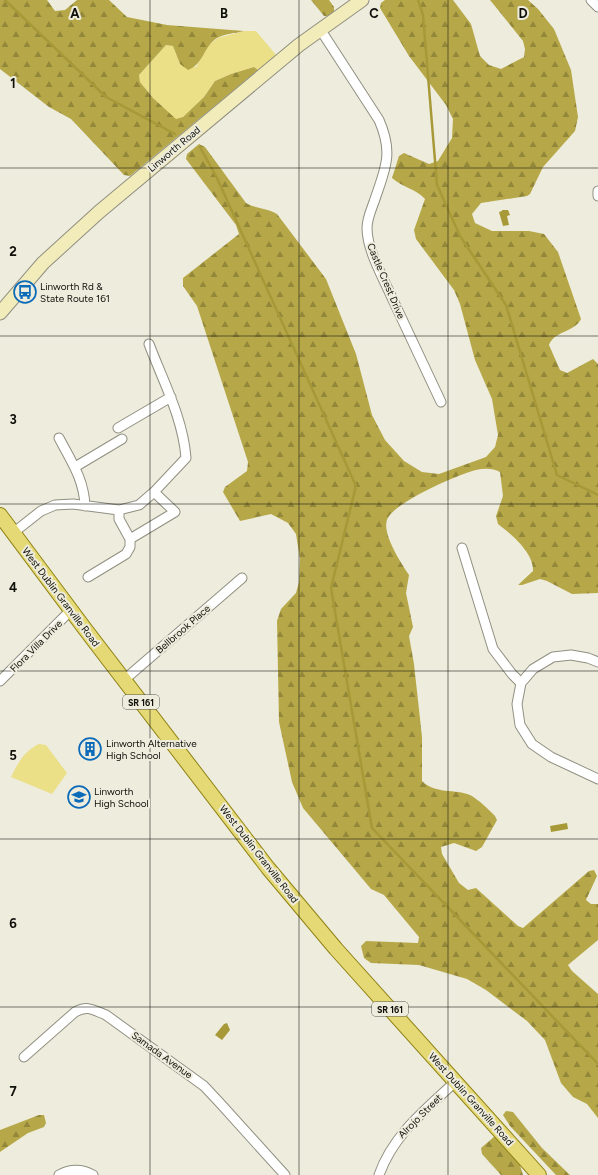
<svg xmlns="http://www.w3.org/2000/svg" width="598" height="1175" font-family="Figtree,sans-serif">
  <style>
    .grass { fill: #ebdf88 }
    .forest { fill: url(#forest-firs) }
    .water { fill: #a79938 }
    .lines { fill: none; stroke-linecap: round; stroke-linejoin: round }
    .stream { stroke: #a79938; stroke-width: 2.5 }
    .minor-casing { stroke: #908f81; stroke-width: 11 }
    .secondary-casing { stroke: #908f81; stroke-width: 15 }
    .primary-casing { stroke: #8f8214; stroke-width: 16 }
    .minor { stroke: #fff; stroke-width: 9 }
    .secondary { stroke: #f2ecba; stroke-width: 13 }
    .primary { stroke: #e5d975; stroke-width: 14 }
    .grid { fill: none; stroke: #10100b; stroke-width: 1; stroke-opacity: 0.55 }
    .labels { text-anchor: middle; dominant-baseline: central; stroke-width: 4; stroke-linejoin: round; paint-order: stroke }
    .shield { fill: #eeecdd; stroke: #53524a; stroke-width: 1 }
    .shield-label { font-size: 9px; font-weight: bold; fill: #10100b }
    .street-label { font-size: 10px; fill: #10100b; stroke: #eeecdd }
    .poi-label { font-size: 10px; fill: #10100b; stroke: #eeecdd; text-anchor: start }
    .grid-label { font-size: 13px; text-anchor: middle; font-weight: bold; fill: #10100b; stroke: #eeecdd; stroke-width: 4; stroke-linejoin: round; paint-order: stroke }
  </style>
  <defs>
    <pattern id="forest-firs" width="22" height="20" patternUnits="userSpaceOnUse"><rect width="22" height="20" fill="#b6a848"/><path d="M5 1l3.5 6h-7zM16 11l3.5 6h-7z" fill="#93873a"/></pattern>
  </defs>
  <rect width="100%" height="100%" fill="#eeecdd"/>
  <path class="grass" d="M244,31H256L277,56L258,70L254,67L231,74L215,81L204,97L183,117L176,120L153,98L140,82L139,75L166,45L173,46L180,64L196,67L209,45L218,38Z
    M39,744L46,745L67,773L52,794L11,777C18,763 24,751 39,744Z"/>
  <path class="forest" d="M0,0H47L55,11L65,10L77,0H109L127,17L167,25L244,31C236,33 224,34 217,38C203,47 204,64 188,70L180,64L173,46L166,45L139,75L140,82L153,98L176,119L183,117L204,97L215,81L231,74L254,67L258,70L130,176L124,175L71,119L49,107L0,69Z
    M311,0H329L334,7V12L327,16H324Z
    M385,0H453L471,24L480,56L489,65L501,69L524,57L525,49L523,41L490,0H528L538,9L554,29L571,70L578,117L575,131L543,167L530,194L527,196L481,203L472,214L475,223L492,231H529L544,234L558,252L581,319C575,332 554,331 549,345L560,370L567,373L593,359L598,364V593L572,594L547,581L540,579L522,585H518L533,571C534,553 511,534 498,524L496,516L503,496L500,472C493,468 484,468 476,470C459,474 392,503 387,520C382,534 401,563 409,575L406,593L413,627L409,636L414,664L422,737V781C434,794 456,789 470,795C478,799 489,810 495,816L497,820L482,847L476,851L454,843L441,847L442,854L459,883L468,890L476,888L518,926L523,928L589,871L594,870L597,876L586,900L591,904H598V940L568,965L572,971L598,994V1118L587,1104L573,1097L561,1083L545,1040L527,1021L486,990L467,979L419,965L371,963L364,958L361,946L366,941L418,943L419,937L384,895L371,889L303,808L292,782L279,722L277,621L281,609L296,593L299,582L300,559L296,534L288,523L271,514L240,521L223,492L225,487L247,471L248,462L197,306L183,286V278L239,234L236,225L186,159L187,154L199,144L205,147L246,203C256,209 267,208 277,214L326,279L356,354L372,415L385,440L404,461L422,472L439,474L486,457L495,447L498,435L492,399L475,360L460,304L454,290L416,239L414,230L425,199C416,189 402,187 392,178L399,156L404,153L429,164L438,161L452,138L453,119L446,105L409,56L380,8L381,3Z
    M506,1111L513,1112L542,1148L570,1175H556L510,1126L503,1115Z
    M39,1115H44L46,1123L44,1127L28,1133L0,1152V1130Z
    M495,1136L519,1162L523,1175H501L482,1154L481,1148Z"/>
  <path class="water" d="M502,210H508L510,215L507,216L509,225L503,226L499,212L502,211Z
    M567,823L568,829L551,832L550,826Z
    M227,1023L230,1030L222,1040L215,1035L224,1024Z"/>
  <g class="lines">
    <path class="stream" d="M5,0L106,97L175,134
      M418,0L423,15L437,185L460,236L506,305L557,475L598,495
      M200,147L217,178L356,486L331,588L372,828L598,1064"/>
    <g class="minor-casing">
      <path id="minor" d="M591,0L598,7
        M320,29L379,120C394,154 385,169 374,202C371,210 367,219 367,228C367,251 384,279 393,300C409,334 425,368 441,402
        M598,191V196
        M118,428L171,397
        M59,438C71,461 84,479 85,506
        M75,467L122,439
        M13,533L41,511L55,505L73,504L119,510L139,505L154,492L186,458C183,418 163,381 149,344
        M130,539L175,512L154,492
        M462,548L493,649L512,674L521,683
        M88,577L126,554L130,547V539L119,519V510
        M598,662L588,658L571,655L553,657L533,669L521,683L517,704L520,725L532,744L551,757L598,779
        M124,680L242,578
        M0,681L71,610
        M24,1057L75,1012C88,1005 93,1010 106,1015L204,1086L219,1102L285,1175
        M59,1175C70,1169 82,1169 93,1175
        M379,1175C393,1135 425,1110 455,1082"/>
    </g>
    <g class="secondary-casing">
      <path id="secondary" d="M0,313L43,263L99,212L299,45L362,0"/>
    </g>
    <g class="primary-casing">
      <path id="primary" d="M0,515L85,629L268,868L336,949L539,1175"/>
    </g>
    <use href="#minor" class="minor"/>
    <use href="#secondary" class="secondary"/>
    <use href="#primary" class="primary"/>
  </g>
  <path class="grid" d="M150,0V1175M299,0V1175M448,0V1175M0,168H598M0,336H598M0,504H598M0,671H598M0,839H598M0,1007H598"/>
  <defs>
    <g id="bus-ring" transform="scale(1.15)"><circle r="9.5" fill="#eeecdd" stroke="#0c6bb8" stroke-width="1.5"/><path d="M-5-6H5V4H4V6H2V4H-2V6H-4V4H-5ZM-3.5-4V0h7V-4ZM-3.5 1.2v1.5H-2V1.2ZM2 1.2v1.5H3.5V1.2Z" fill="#0c6bb8"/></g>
    <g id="building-ring" transform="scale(1.15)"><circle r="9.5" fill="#eeecdd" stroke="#0c6bb8" stroke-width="1.5"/><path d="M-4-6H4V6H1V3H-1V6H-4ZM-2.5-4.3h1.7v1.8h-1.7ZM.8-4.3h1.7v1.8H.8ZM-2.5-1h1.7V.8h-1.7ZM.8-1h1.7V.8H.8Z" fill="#0c6bb8"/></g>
    <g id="school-ring" transform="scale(1.15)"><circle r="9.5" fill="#eeecdd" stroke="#0c6bb8" stroke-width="1.5"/><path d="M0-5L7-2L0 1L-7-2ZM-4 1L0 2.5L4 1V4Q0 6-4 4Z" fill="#0c6bb8"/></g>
  </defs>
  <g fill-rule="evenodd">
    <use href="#bus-ring" x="25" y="292"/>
    <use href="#building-ring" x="90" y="749"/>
    <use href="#school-ring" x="79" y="797"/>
  </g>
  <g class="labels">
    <g class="shield">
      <rect x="123" y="695" width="36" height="14" rx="3"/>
      <rect x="372" y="1002" width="36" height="14" rx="3"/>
    </g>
    <g class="shield-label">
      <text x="141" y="702">SR 161</text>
      <text x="390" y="1009">SR 161</text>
    </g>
    <g class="street-label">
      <text transform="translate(174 149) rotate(-40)">Linworth Road</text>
      <text transform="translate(386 281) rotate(67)">Castle Crest Drive</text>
      <text transform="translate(61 597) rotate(53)">West Dublin Granville Road</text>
      <text transform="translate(183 629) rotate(-41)">Bellbrook Place</text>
      <text transform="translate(36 646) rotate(-45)">Flora Villa Drive</text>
      <text transform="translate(259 854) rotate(52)">West Dublin Granville Road</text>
      <text transform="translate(162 1055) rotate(36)">Samada Avenue</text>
      <text transform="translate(471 1099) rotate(48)">West Dublin Granville Road</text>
      <text transform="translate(420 1116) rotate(-45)">Alrojo Street</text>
    </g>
    <g class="poi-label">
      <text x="40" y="286">Linworth Rd &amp;<tspan x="40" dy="12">State Route 161</tspan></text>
      <text x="106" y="743">Linworth Alternative<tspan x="106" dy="12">High School</tspan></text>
      <text x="94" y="791">Linworth<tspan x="94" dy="12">High School</tspan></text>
    </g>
  </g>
  <g class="grid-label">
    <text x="75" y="18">A</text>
    <text x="224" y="18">B</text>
    <text x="374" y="18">C</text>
    <text x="523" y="18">D</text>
    <text x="13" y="88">1</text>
    <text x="13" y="256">2</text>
    <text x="13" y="424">3</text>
    <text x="13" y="592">4</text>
    <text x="13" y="760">5</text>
    <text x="13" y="928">6</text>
    <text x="13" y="1096">7</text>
  </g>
</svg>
